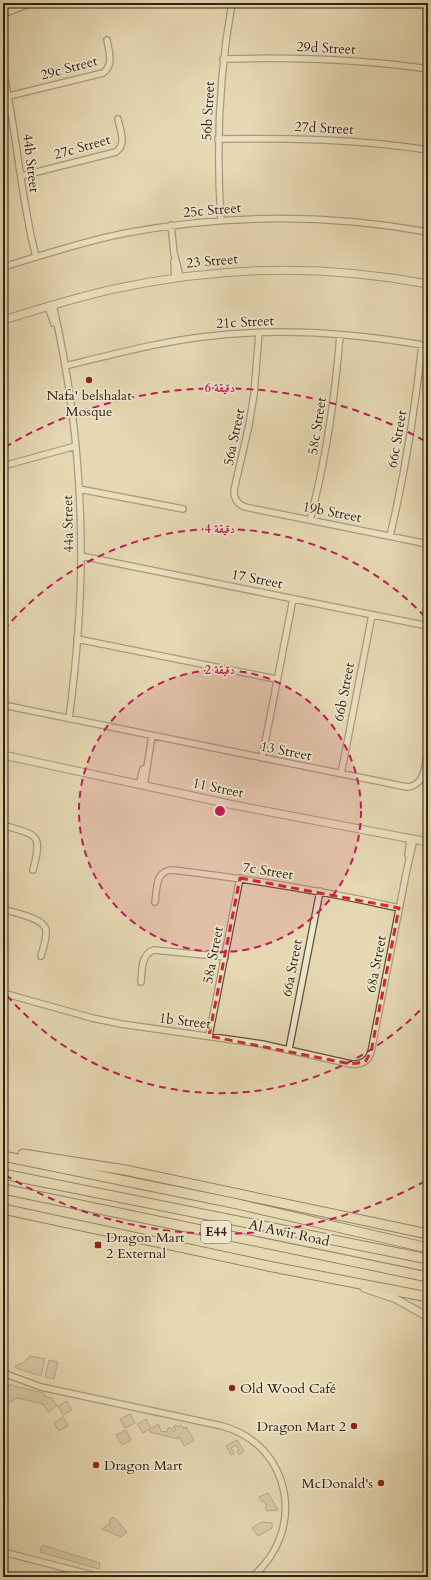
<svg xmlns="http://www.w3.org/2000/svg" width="431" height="1580" font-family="Cardo,Amiri,serif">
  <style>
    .green { fill: #c6b997; stroke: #7b6e56 }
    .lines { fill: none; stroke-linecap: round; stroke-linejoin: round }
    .minor-casing { stroke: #5d503c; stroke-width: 8 }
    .tertiary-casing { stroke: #5d503c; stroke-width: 9 }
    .primary-casing { stroke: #302214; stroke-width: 11 }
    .trunk-casing { stroke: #302214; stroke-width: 11 }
    .minor { stroke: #eee6cd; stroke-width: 5.5 }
    .tertiary { stroke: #eee6cd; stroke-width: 7 }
    .primary { stroke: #e5d8b2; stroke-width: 9 }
    .trunk { stroke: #e5d8b2; stroke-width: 9 }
    .marked { fill: none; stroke: #d62828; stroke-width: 3; stroke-dasharray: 8 5; stroke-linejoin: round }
    .ring { fill: none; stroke: #c2185b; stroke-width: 2; stroke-dasharray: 7 5 }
    .poi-dot { fill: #8f2418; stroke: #eee6cd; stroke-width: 1.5 }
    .labels { text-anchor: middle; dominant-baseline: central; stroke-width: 3.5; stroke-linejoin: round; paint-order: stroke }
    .shield { fill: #eee6cd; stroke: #695d4c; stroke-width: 1 }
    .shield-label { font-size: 13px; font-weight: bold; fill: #302214 }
    .street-label { font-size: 14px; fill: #302214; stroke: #eee6cd }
    .poi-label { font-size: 14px; fill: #302214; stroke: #eee6cd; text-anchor: start }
    .centre { fill: #c2185b; stroke: #eee6cd; stroke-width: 2 }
    .ring-label { font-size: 12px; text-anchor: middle; font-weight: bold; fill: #c2185b; stroke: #eee6cd; stroke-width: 3.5; stroke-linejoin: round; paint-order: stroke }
  </style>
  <rect width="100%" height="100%" fill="#e5d8b2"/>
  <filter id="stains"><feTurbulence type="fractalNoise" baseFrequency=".005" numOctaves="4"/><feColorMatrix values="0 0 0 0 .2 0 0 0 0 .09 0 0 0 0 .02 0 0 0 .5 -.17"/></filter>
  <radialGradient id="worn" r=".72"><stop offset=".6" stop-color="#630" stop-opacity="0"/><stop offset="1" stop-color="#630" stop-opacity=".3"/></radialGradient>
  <path class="green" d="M30,1356L45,1359L41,1376L16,1368L15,1366L24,1362Z
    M49,1360L58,1362L54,1379L45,1377Z
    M10,1384L14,1386L44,1393V1396L52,1398L57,1406L48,1412L43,1404L17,1398L3,1405V1395Z
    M67,1401L72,1410L63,1415L58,1406Z
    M130,1414L135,1423L125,1428L120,1419Z
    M63,1417L68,1426L59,1431L54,1423Z
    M146,1419L151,1428L143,1433L137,1424Z
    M158,1424L159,1425L161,1431L167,1432L168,1428H171L174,1432L176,1429L173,1427L176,1425L178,1427L181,1425L183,1428L186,1427L194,1440L184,1446L179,1436L178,1439L150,1432L149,1430Z
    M126,1430L131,1440L122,1445L116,1435Z
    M237,1440L244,1451L239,1455L237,1451L239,1450L236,1445L231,1448L234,1453L231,1455L226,1446Z
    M268,1493L278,1510L267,1511L265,1508L267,1507L264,1501L262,1502L259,1497Z
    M114,1517L127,1532L121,1537L102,1529L111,1523L109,1520Z
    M262,1522L272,1523V1528L258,1536L252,1528Z
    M42,1545L100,1563L99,1569L40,1552Z"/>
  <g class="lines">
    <g class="minor-casing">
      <path id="minor" d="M3,14L32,3
        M223,59C292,57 360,59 428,69
        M3,71C17,132 20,196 36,257
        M9,96L103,73C114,65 109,52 107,40
        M218,139C289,138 358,139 428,150
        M21,176L116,152C127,144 120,130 118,119
        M221,220C216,147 219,75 232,3
        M171,225L174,253L180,277
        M174,261L175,278
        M3,267C44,255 84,241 126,233C226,214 327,214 428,232
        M53,305C72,387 81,471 81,555C81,610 76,665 69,719
        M48,307L54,323
        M259,333L254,394L249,425L234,490C234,499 237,504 245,507L428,544
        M65,366C110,355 155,343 201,337C277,327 354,333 428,346
        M3,466L76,446
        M79,489L183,509
        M310,520C326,459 335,398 340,335
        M390,536C405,473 415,410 422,345
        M81,556L428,626
        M77,639L276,679
        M3,705L407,787C427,785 425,763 428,746
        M262,758L293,599
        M341,774L372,615
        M139,785L143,769
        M144,786L152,736
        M3,825C37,836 43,832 33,870
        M408,855L410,839
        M155,902C157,889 155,870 173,870C249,879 324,891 399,908
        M3,909C14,913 46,918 46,931C47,939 43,948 41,956
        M141,982C142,970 141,954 154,950L225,957
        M3,993L92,1018L121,1024L262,1044L351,1064C361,1065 368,1062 371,1052L407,869L414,839
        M209,1036L240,878
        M289,1049L320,891
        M3,1373L41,1387L222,1426C292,1445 307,1531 252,1577
        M3,1552L100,1577"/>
    </g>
    <g class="tertiary-casing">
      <path id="tertiary" d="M3,320C40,309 77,297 114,289C218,266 324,264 428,284
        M3,755L234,805L428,842
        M364,1288L396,1299L428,1317"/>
    </g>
    <g class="primary-casing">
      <path id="primary" d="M23,1154L125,1170L428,1234
        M3,1156L233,1203L428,1248
        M3,1209L268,1266L428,1297"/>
    </g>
    <g class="trunk-casing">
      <path id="trunk" d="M3,1174L428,1259
        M3,1189L428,1277"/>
    </g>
    <use href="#minor" class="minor"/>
    <use href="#tertiary" class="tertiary"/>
    <use href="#primary" class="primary"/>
    <use href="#trunk" class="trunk"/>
  </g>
  <path d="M0 0H431V1580H0ZM240,878L399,908L371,1052L365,1062L351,1064L209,1036Z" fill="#e5d8b2" fill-opacity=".55" fill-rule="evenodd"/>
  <path class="marked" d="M240,878L399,908L371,1052L365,1062L351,1064L209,1036Z"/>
  <circle cx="220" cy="811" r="141" fill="#c2185b" fill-opacity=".12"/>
  <g class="ring">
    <circle cx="220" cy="811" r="141"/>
    <path d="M428 1002A282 282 0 0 1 4 992M4 630A282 282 0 0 1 428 620"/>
    <path d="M425 1181A423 423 0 0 1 5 1175M5 447A423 423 0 0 1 425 441"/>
  </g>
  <g class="poi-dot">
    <circle cx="89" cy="380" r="4"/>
    <rect x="94" y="1241" width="8" height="8" rx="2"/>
    <circle cx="232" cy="1388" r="4"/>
    <circle cx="354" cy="1426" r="4"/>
    <circle cx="96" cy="1465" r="4"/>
    <circle cx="381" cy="1483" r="4"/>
  </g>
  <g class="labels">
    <rect class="shield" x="201" y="1221" width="30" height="22" rx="3"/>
    <g class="shield-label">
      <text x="216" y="1232">E44</text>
    </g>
    <g class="street-label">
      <text transform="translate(326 48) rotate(3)">29d Street</text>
      <text transform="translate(69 68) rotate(-15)">29c Street</text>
      <text transform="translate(208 111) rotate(-87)">56b Street</text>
      <text transform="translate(324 128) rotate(3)">27d Street</text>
      <text transform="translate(82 147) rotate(-16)">27c Street</text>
      <text transform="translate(31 163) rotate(83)">44b Street</text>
      <text transform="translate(212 210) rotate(-5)">25c Street</text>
      <text transform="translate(212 261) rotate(-5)">23 Street</text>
      <text transform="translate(245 322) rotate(-3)">21c Street</text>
      <text transform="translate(317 426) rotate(-81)">58c Street</text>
      <text transform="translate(234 437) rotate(-78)">56a Street</text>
      <text transform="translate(397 439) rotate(-80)">66c Street</text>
      <text transform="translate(332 512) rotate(11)">19b Street</text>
      <text transform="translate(68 524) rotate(-91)">44a Street</text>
      <text transform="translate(257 579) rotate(11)">17 Street</text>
      <text transform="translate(344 692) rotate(-79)">66b Street</text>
      <text transform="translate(286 751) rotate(11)">13 Street</text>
      <text transform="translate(218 788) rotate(12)">11 Street</text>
      <text transform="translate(268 871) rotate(9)">7c Street</text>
      <text transform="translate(213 955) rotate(-79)">58a Street</text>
      <text transform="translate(376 964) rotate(-79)">68a Street</text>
      <text transform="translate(292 968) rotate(-79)">66a Street</text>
      <text transform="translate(185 1021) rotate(7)">1b Street</text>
      <text transform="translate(289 1233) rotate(12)">Al Awir Road</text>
    </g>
    <g class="poi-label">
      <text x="89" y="395" text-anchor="middle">Nafa' belshalat<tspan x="89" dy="16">Mosque</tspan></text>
      <text x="106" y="1237">Dragon Mart<tspan x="106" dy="16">2 External</tspan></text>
      <text x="240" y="1388">Old Wood Café</text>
      <text x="346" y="1426" text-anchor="end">Dragon Mart 2</text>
      <text x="104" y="1465">Dragon Mart</text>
      <text x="373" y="1483" text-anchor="end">McDonald's</text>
    </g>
  </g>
  <circle cx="220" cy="811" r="6" class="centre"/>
  <g class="ring-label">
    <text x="220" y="392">6 دقيقة</text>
    <text x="220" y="533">4 دقيقة</text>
    <text x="220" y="674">2 دقيقة</text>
  </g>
  <rect width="431" height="1580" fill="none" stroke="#e5d8b2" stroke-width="16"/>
  <rect x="4" y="4" width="423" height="1572" fill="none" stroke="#302214" stroke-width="2"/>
  <rect x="8" y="8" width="415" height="1564" fill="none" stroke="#302214"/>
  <rect width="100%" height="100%" filter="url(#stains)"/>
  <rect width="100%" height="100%" fill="url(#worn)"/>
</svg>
